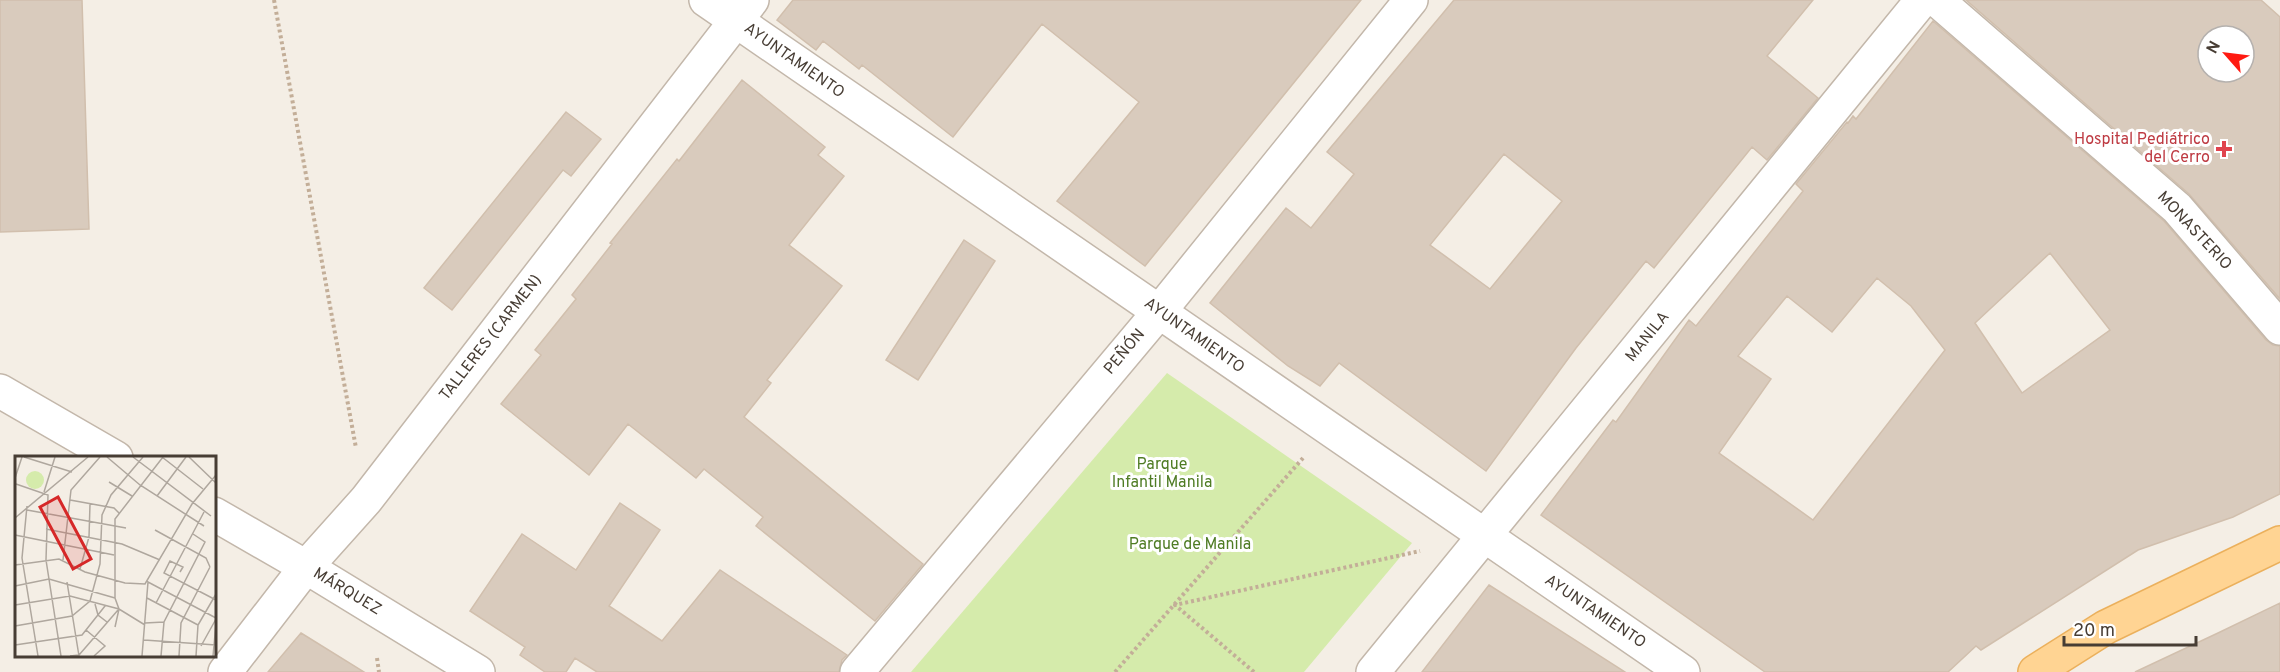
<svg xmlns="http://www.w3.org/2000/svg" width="2280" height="672" font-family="Overpass,sans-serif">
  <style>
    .green { fill: #d5ebab }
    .building { fill: #d9cbbd; stroke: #d1bfad; stroke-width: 1.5; fill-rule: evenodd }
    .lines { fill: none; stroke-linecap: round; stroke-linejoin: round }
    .minor-casing { stroke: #c3b7aa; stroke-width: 36 }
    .major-casing { stroke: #ebb05c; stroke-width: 36 }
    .path { stroke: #c3ae98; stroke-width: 4; stroke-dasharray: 3 3; stroke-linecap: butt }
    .minor { stroke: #fff; stroke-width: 33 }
    .major { stroke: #ffd493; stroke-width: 33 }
    .health-dot { fill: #e0444e; stroke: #fff; stroke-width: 2 }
    .labels { text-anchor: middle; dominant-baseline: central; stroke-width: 6; stroke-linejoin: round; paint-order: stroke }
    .street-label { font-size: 16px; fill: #473d34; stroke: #fff }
    .health-label { font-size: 16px; fill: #be3a42; stroke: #fff; text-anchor: end }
    .park-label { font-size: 16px; fill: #4f7c24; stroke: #fff }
    .inset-road { fill: none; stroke: #afa79e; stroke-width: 1.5 }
    .view { fill: #d62828; fill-opacity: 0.15; stroke: #d62828; stroke-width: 3 }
    .inset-edge { fill: none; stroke: #473d34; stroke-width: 3 }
  </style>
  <rect width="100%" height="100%" fill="#f4eee5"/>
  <path class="green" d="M1167,373L1412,543L1304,672H911Z"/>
  <path class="building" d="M0,0H82L89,229L0,232Z
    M793,0H1361L1145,266L1057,201L1139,102L1042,24L953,137L862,65L859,69L823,41L816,50L777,20Z
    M1454,0H1813L1767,56L1818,98L1767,160L1752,147L1654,268L1646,261L1576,348L1486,471L1339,363L1320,386L1288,366L1210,303L1286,208L1311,228L1354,174L1327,152ZM1504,154L1562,201L1490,289L1430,245Z
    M1966,0H2261L2280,17V299L2189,194ZM2208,36H2244V72H2208Z
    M1933,21L2164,221L2266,340L2273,345L2280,346V494L2233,517L2138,550L1981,650L1976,646L1948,672H1765L1541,515L1613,420L1616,422L1689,320L1696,326L1803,191L1796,184L1847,122L1848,123L1853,116L1856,119ZM2050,253L2110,330L2022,393L1975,323ZM1877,278L1911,306L1945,350L1813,520L1719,453L1771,379L1738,356L1787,296L1832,332Z
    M742,80L825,147L818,155L844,176L789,245L842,286L767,380L771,383L744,417L923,564L875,621L756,526L763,517L704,469L696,478L628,424L589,475L501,404L541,355L535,350L576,299L572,295L612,244L610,243L677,159L679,161Z
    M566,112L601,139L571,176L563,170L452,310L424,288Z
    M964,240L995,261L918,380L886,360Z
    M620,503L660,530L609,606L662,641L720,570L847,655L842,660L839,672H597L575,658L566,672H545L520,655L525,647L470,611L522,534L576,570Z
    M1489,585L1625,672H1422Z
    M2280,603V672H2135L2218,633Z
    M301,633L364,672H268Z"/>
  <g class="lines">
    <g class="minor-casing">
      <path id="minor" d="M706,0L1683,672
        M1937,0L2177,208L2280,328
        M0,391L116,458
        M214,514L306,567L478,672
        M225,672L306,567L366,500L752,0
        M857,672L1159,312L1411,0
        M1373,672L1922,0"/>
    </g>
    <g class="major-casing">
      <path id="major" d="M2035,672L2106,627L2280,543"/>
    </g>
    <path class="path" d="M274,0L356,448
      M377,658L379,672
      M1115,672L1303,458
      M1254,672L1175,605L1420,551"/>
    <use href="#minor" class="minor"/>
    <use href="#major" class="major"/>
  </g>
  <path class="health-dot" d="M2221 140h6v6h6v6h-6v6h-6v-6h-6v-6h6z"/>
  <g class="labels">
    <g class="street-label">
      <text transform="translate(794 61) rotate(35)">AYUNTAMIENTO</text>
      <text transform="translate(2194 231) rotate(47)">MONASTERIO</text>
      <text transform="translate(1194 336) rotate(35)">AYUNTAMIENTO</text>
      <text transform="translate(1648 337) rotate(-51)">MANILA</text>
      <text transform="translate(491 338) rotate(-52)">TALLERES (CARMEN)</text>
      <text transform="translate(1125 352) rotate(-50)">PEÑÓN</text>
      <text transform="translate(347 592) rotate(31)">MÁRQUEZ</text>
      <text transform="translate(1595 612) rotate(34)">AYUNTAMIENTO</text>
    </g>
    <g class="health-label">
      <text x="2210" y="140">Hospital Pediátrico<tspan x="2210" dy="18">del Cerro</tspan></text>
    </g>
    <g class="park-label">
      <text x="1162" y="465">Parque<tspan x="1162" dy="18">Infantil Manila</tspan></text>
      <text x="1190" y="545">Parque de Manila</text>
    </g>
  </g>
  <g transform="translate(15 456)">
    <rect width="201" height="201" fill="#f4eee5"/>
    <path d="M11 24a9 9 0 1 1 18 0a9 9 0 1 1-18 0Z" fill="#d5ebab"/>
    <path class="inset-road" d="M9,1L57,16M92,1L125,29L189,70M118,1L196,60M147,1L188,33M174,1L201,27M0,22L7,1M94,26L117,40M1,28L33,39L31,104L46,200M29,36L40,1M142,40L171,1M55,44L99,52L104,57M12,50L7,102L23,200M12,54L111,72M0,62L73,1M31,73L107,88L145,104M140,74L191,102L195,111M0,79L99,99M48,104L56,34L85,1M0,109L44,103L70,116L110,127L130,128L177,48L201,19M65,113L74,81L75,48M165,116L168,111L155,105L149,117L201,144M52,126L64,200M0,130L34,123L100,142M132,142L183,169M141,147L189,56M80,148L83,159L92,166M0,149L55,140L104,153L130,169M130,167L149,166M0,170L57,160L75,145L85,108L87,59L96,39L128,1M100,171L104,153L100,142V63L148,1M71,174L90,190L79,200M129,184L201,189M0,189L67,179L90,150M186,190L201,163M55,200L64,199L103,154M127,200L133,126L201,162M146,200L149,166L190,86L178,78M164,200L166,167L195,111M181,200L183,169L201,138M198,200L201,168"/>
    <path class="view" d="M43,41L76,103L58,113L25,51Z"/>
    <rect width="201" height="201" class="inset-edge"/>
  </g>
  <g transform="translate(2226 54) rotate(298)"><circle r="28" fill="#ffffff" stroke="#b5b1ae" stroke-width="1.5"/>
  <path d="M0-4.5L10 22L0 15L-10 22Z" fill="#ff1a11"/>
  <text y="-9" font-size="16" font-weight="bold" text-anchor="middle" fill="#473d34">N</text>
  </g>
  <path d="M2064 636v9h132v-9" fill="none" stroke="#473d34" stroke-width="3"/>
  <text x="2073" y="636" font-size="18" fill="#473d34" stroke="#ffffff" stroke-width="4.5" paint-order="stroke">20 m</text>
</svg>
